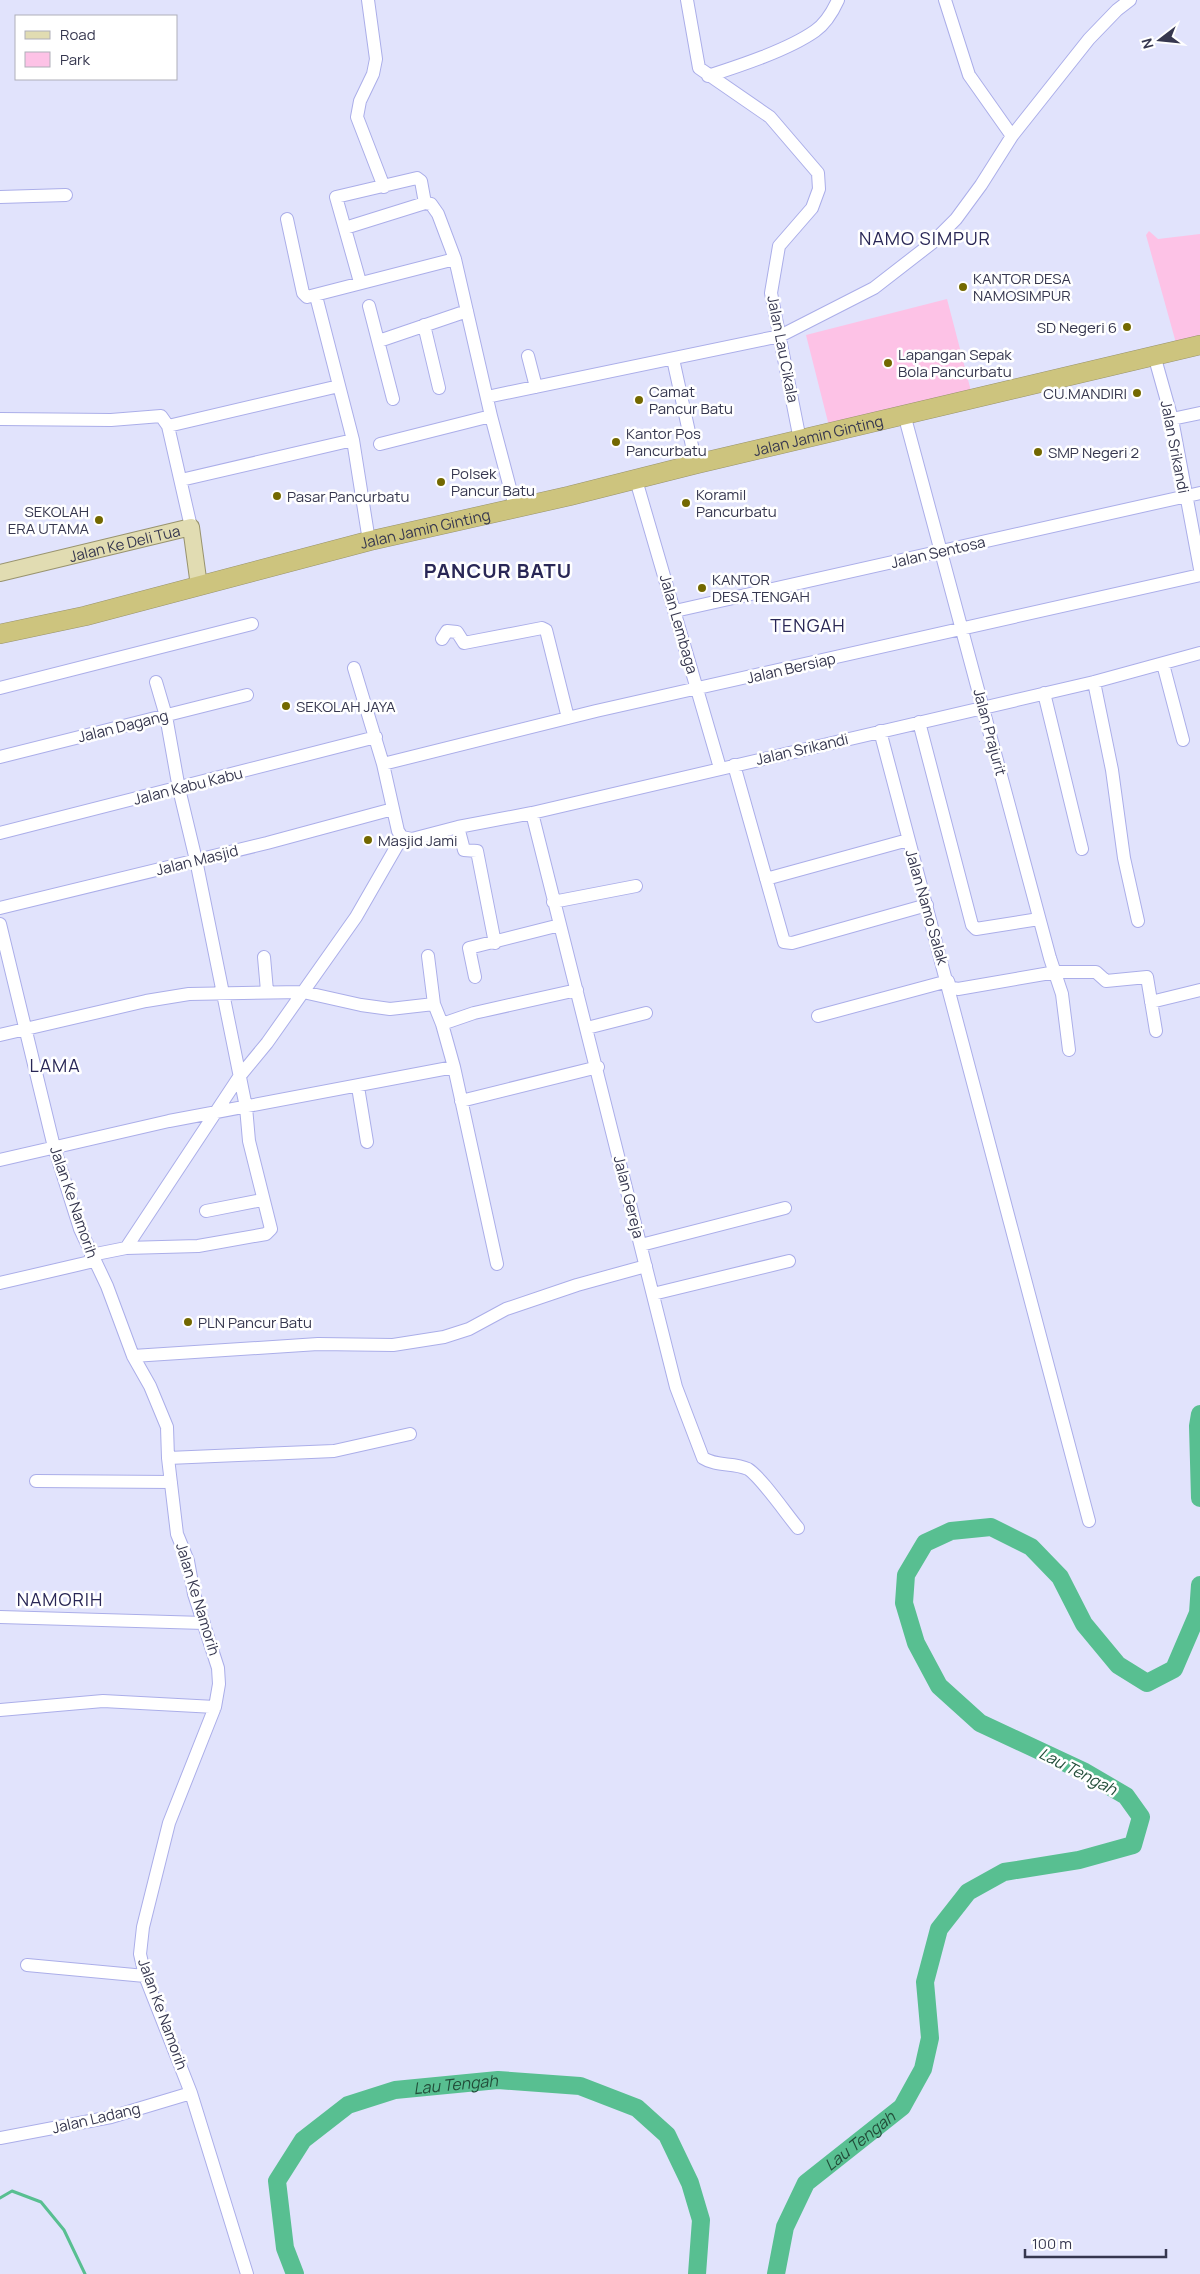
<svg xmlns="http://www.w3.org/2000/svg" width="1200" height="2274" font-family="Manrope,sans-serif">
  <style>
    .green { fill: #fdc2e6 }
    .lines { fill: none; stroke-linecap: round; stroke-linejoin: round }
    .stream { stroke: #58bf91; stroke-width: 3 }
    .river { stroke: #58bf91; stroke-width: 18 }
    .minor-casing { stroke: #abaee9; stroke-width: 14 }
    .major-casing { stroke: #98936e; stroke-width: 18 }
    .highway-casing { stroke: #98936e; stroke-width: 20 }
    .minor { stroke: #fff; stroke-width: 12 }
    .major { stroke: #e1dcb2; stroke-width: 16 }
    .highway { stroke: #cdc47e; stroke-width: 19 }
    .poi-dot { fill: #736800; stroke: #fff; stroke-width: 2 }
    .labels { text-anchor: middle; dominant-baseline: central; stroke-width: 5; stroke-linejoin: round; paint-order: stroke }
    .poi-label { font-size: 15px; fill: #36374f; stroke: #fff; text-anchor: start }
    .street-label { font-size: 15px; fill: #36374f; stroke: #fff }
    .water-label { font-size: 16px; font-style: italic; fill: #224d39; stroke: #fff }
    .quarter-label { font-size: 18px; letter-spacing: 1px; fill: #292756; stroke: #fff }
    .district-label { font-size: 20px; font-weight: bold; letter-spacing: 1px; fill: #292756; stroke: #fff }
  </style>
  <rect width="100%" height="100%" fill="#e1e3fc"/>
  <path class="green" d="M1149,231L1158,239L1200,234V337L1176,343L1146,235Z
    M947,299L971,391L829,426L806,335Z"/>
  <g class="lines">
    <path class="stream" d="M0,2198L12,2191L41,2202L64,2230L85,2274"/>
    <g class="river">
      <path d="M1200,1414L1198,1426L1200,1498"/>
      <path id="s1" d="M295,2274L285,2248L277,2181L303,2140L348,2105L395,2090L498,2080L580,2086L637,2108L667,2135L690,2183L701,2220L697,2274"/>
      <path id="s2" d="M776,2274L785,2227L806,2183L902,2107L923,2069L930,2038L925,1982L939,1929L968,1892L1004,1872L1079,1860L1133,1845L1141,1817L1126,1796L1085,1772L980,1723L939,1686L916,1643L904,1603L906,1575L925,1543L951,1531L991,1527L1031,1547L1060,1577L1084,1624L1118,1665L1147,1683L1174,1669L1198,1613L1200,1585"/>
    </g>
    <g class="minor-casing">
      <path id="minor" d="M368,0L376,59L373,74L360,101L357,117L384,187
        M687,0L699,68L770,117L818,173L819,189L812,208L779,246L771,293L800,440
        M945,0L969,75L1012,136
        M708,76C739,66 788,50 815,31C825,24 833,11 838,0
        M0,197L66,195
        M287,219L303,293L307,297L455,259L491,416L515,507
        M345,228L425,203L431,204L438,214L455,259
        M360,282L336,197L417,178L421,181L425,203
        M316,296L353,440L369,541
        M369,306L393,399
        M424,325L439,388
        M379,341L467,311
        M1154,355L1172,419L1200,569
        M528,356L536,387
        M673,359L696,464
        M487,397L780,336L874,288L932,243L956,219L981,185L1012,136L1089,39L1117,10L1130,0
        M904,414L1050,958L1062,994L1069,1050
        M0,419L111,420L161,416L168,426L191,527
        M1172,419L1200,413
        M168,426L339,386
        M380,444L491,416
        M181,480L353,440
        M636,480L720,768
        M675,611L1200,493
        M442,639L447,631L457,632L464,643L542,628L546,630L568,718
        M1163,664L1183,740
        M1094,682L1112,770L1124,858L1138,921
        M0,688L252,624
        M1044,693L1082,849
        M919,722L972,925L976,929L1039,919
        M880,731L1089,1521
        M0,757L247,695
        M383,764L596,711L1200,575
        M734,765L784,942L792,943L927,905
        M532,813L676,1387L703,1458C717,1467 733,1462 748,1469C761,1477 787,1515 798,1528
        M458,827L464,850L477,851L495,943
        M0,833L376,737
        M402,837L412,839L458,827L532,813L1094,682L1200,653
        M766,879L908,840
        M553,902L636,886
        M0,908L267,843L393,809
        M0,924L54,1147L80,1229L107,1286L133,1356L150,1386L167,1427L168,1458L177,1534L188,1561L194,1594L218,1668L219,1684L215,1707L169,1823L143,1927L140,1954L145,1976L191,2093L247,2274
        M428,956L434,1004L442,1024L454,1067L497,1264
        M264,957L267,991
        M475,977L469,948L560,925
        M948,981L950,987L958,989L1056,972H1096L1106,981L1147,977L1156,1031
        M1151,1002L1200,990
        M818,1016L948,981
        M442,1024L474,1013L577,990
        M587,1028L646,1013
        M0,1035L146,1001L189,994L303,992L361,1005L390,1009L434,1004
        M358,1087L367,1142
        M461,1101L598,1067
        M0,1160L169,1121L454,1067
        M206,1211L262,1200
        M641,1245L785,1208
        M126,1248L239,1077L267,1043L356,917L402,837L398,831L383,764L354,668
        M91,1255L126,1248L198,1246L266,1234L271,1229L249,1141L246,1107L196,860L179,789L166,716L156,682
        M0,1283L94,1261
        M653,1294L789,1261
        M133,1356L318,1344L393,1345L444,1337L469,1329L506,1309L577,1285L646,1266
        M168,1458L334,1451L410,1434
        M36,1481L171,1482
        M0,1617L204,1623
        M0,1710L103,1701L215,1707
        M27,1965L145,1976
        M0,2138L111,2117L191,2093"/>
    </g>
    <g class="major-casing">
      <g id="major">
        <path id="s3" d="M0,573L191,527L199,586"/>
      </g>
    </g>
    <g class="highway-casing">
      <g id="highway">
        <path id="s4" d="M0,634L85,616L369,541L569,496L696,464L1200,345"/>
      </g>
    </g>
    <use href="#minor" class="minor"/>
    <use href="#major" class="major"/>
    <use href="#highway" class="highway"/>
  </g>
  <g class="poi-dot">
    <circle cx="963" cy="287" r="5"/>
    <circle cx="1127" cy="327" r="5"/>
    <circle cx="888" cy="363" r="5"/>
    <circle cx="1137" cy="393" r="5"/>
    <circle cx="639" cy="400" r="5"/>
    <circle cx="616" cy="442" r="5"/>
    <circle cx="1038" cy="452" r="5"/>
    <circle cx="441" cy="482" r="5"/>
    <circle cx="277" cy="496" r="5"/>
    <circle cx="686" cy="503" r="5"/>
    <circle cx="99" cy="520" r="5"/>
    <circle cx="702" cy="588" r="5"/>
    <circle cx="286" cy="706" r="5"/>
    <circle cx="368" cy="840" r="5"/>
    <circle cx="188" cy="1322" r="5"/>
  </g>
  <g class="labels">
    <g class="poi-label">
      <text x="973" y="278">KANTOR DESA<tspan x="973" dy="17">NAMOSIMPUR</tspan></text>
      <text x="1117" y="327" text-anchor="end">SD Negeri 6</text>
      <text x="898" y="354">Lapangan Sepak<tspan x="898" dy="17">Bola Pancurbatu</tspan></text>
      <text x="649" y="391">Camat<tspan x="649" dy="17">Pancur Batu</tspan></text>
      <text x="1127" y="393" text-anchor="end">CU.MANDIRI</text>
      <text x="626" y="433">Kantor Pos<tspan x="626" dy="17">Pancurbatu</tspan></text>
      <text x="1048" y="452">SMP Negeri 2</text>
      <text x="451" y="473">Polsek<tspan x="451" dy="17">Pancur Batu</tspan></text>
      <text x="696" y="494">Koramil<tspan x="696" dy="17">Pancurbatu</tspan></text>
      <text x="287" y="496">Pasar Pancurbatu</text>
      <text x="89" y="511" text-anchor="end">SEKOLAH<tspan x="89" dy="17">ERA UTAMA</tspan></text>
      <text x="712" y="579">KANTOR<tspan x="712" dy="17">DESA TENGAH</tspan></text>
      <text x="296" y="706">SEKOLAH JAYA</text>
      <text x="378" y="840">Masjid Jami</text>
      <text x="198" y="1322">PLN Pancur Batu</text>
    </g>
    <g class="street-label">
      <text transform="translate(783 349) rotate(79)">Jalan Lau Cikala</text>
      <text stroke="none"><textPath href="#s4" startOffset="842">Jalan Jamin Ginting</textPath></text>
      <text transform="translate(1175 447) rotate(79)">Jalan Srikandi</text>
      <text stroke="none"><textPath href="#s4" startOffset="438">Jalan Jamin Ginting</textPath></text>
      <text stroke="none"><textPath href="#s3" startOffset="128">Jalan Ke Deli Tua</textPath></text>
      <text transform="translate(938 552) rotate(-13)">Jalan Sentosa</text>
      <text transform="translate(679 624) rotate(74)">Jalan Lembaga</text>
      <text transform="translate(791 668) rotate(-13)">Jalan Bersiap</text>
      <text transform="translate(123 726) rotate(-14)">Jalan Dagang</text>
      <text transform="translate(990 732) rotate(75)">Jalan Prajurit</text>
      <text transform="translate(802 749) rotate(-13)">Jalan Srikandi</text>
      <text transform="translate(188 786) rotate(-14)">Jalan Kabu Kabu</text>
      <text transform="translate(197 860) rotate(-14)">Jalan Masjid</text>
      <text transform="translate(927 907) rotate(74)">Jalan Namo Salak</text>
      <text transform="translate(629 1197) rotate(76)">Jalan Gereja</text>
      <text transform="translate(74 1202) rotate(71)">Jalan Ke Namorih</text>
      <text transform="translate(198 1599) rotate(73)">Jalan Ke Namorih</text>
      <text transform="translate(163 2014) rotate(70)">Jalan Ke Namorih</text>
      <text transform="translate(96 2118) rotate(-13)">Jalan Ladang</text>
    </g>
    <g class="water-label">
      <text transform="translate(1078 1771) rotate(27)">Lau Tengah</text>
      <text stroke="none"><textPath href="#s1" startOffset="311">Lau Tengah</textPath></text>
      <text stroke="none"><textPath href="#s2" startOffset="165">Lau Tengah</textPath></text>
    </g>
    <g class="quarter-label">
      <text x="925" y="238">NAMO SIMPUR</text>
      <text x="808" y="625">TENGAH</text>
      <text x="55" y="1065">LAMA</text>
      <text x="60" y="1599">NAMORIH</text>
    </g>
    <g class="district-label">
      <text x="498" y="570">PANCUR BATU</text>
    </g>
  </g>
  <rect x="15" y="15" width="162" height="65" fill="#ffffff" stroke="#afafb9"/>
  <rect x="25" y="31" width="25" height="8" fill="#e1dcb2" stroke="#afafb9"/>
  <text x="60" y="40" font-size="15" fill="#36374f">Road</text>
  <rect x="25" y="52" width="25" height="15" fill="#fdc2e6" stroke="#afafb9"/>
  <text x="60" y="65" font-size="15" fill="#36374f">Park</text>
  <g transform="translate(1160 40) rotate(254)" stroke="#ffffff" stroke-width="4" paint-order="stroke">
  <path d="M0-4L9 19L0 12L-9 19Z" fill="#36374f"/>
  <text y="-8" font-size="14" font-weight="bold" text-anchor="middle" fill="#36374f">N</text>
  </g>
  <path d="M1025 2249v8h141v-8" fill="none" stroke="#36374f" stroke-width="2.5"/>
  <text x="1032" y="2249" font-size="15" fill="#36374f" stroke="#ffffff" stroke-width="4" paint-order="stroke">100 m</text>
</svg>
